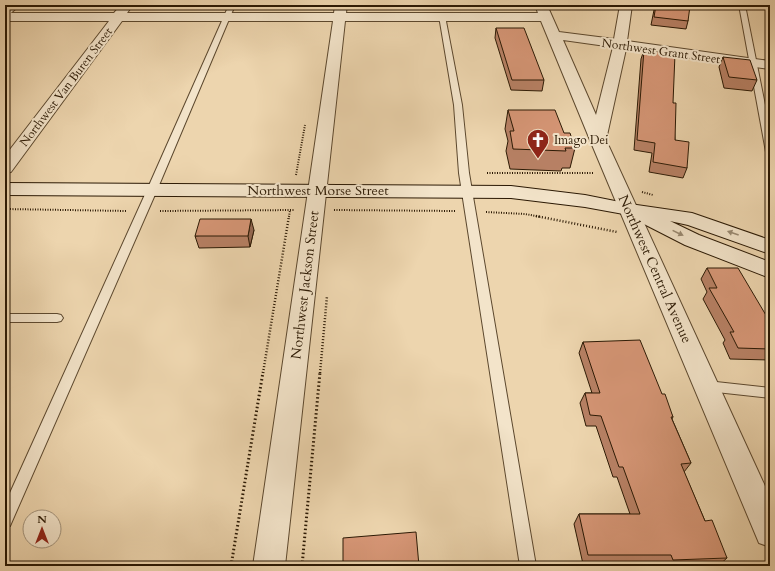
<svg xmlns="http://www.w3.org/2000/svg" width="775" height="571" font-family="Cardo,serif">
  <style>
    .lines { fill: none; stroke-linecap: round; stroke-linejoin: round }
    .service-casing { stroke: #5c482e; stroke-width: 2 }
    .minor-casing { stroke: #5c482e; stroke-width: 2 }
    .secondary-casing { stroke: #2b1904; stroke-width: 2 }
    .path-far2 { stroke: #2b1904; stroke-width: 2; stroke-dasharray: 1 1.5; stroke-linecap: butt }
    .path-far1 { stroke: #2b1904; stroke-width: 2.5; stroke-dasharray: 1 2; stroke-linecap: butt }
    .path { stroke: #2b1904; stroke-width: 3; stroke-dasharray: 1.5 2.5; stroke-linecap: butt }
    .service { fill: #f3e4ca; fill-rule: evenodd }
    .minor { fill: #f3e4ca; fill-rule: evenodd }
    .secondary { fill: #f3e4ca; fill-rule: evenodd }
    .wall { fill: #b88165; stroke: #2b1904 }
    .shaded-wall { fill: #966953; stroke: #2b1904 }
    .building { fill: #d69676; stroke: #2b1904 }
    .oneway { fill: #998971 }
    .labels { text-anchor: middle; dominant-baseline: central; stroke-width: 4; stroke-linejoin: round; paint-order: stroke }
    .far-street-label { font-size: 12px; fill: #2b1904; stroke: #f3e4ca }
    .far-poi-label { font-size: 12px; fill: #2b1904; stroke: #f3e4ca; text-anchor: start }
    .street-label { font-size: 14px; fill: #2b1904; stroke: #f3e4ca }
  </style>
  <rect width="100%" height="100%" fill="#edd5ae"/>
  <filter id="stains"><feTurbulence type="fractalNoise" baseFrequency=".005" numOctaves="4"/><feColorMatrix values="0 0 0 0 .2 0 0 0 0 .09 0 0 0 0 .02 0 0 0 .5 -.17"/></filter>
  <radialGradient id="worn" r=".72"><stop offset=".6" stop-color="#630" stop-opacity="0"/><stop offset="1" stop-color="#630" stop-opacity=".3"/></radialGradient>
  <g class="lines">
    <g class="service-casing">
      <path id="service" d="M13,5H20L5,18V13Z
        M229,5H235L157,190L10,526L5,528V504L147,190Z
        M739,5H745L770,130V155L766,152Z
        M442,14L445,16L462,105L469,173L536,566H520L459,173L454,105L439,16Z
        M5,314H57L61,315L63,318L61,321L57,322H5Z
        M707,381L770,388V398L707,391L702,390L701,386L702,382Z"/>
    </g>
    <g class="minor-casing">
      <path id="minor" d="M124,5L128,6L130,9L127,13H334L335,5H347L346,13H538L535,5H547L559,32L614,39L620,5H632L627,41L770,61V69L626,49L606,140L770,497V547L759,543L590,140L541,21H345L285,566H253L333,21H122L11,172L5,173V156L109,21H5V13H114L120,6ZM563,40L613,47L596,115Z"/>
    </g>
    <g class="secondary-casing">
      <path id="secondary" d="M5,183L511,186L585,195L630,204L692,213L770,240V254L688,225L670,221L699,235L770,262V278L685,245L642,223L639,219L640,217L585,207L511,198L5,195Z"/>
    </g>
    <path class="path-far2" d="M487,173H594
      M296,175L305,125
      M642,192L653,195
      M5,209L127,211
      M334,210L455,211
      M160,211L295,210
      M486,212L525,214L541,217
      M289,217L290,210"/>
    <path class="path-far1" d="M536,216L617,232
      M263,373L289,216
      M320,373L327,296"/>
    <path class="path" d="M231,566L263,372
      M302,566L320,372"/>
    <use href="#service" class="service"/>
    <use href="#minor" class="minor"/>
    <use href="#secondary" class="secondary"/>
  </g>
  <path class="wall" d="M655,5H685L688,21L686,29L651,25Z
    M496,28L544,80L542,91L511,90L495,38Z
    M644,50L673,103L675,140L687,168L683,178L649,172L652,153L634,150L641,59Z
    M723,57L757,80L752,91L724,88L719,67Z
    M508,110L564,133L575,148L570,168H562L561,171L510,169L506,151L508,141L505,129Z
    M254,230L250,247L199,248L195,236Z
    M707,268L770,322V360L730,359L723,343L725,340L703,299L707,292L701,279Z
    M583,342L662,394L673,417L672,419L691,463L684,472L705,521L727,558L718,566H664L663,564H583L574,524L579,514H630L617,477H613L596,426H586L580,403L585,393H592L579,353Z"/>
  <path class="shaded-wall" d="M251,219L254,230L250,247L248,236Z"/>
  <path class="building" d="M656,5H685L690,6L688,21L654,17Z
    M496,28H524L544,80H512Z
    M644,50L675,54L673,103H676L675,140L689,142L687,168L653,162L655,143L637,140Z
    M723,57L750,60L757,80L729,77Z
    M508,110H555L564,133H570L575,148H565L566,151L513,149L510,131H514Z
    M200,219H251L248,236H195Z
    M707,268H738L770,322V349L738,348L730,332H734L709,288H717Z
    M640,340L662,394H665L673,417H671L691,463L681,464L705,521L712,520L727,558L673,560L671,555H588L579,514H640L623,467H619L601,416L590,415L585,393H600L583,342Z
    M416,532L419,566H343V538Z"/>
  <defs><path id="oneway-solid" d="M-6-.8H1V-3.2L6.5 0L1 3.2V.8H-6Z"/></defs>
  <g class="oneway">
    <use href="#oneway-solid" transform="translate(678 233) rotate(26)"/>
    <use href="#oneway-solid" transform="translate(733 233) rotate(-161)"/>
  </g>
  <defs>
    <g id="church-pin" transform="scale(1.15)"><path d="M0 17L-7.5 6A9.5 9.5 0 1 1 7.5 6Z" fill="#8f2418" stroke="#f3e4ca"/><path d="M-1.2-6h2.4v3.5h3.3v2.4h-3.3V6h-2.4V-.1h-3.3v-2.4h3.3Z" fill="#fff"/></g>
  </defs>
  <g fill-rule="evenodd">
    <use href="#church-pin" x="538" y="140"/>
  </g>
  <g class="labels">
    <g class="far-street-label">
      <text transform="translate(661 51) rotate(8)">Northwest Grant Street</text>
      <text transform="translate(66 87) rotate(-53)">Northwest Van Buren Street</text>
    </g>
    <g class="far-poi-label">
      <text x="554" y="140">Imago Dei</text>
    </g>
    <g class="street-label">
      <text x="318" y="190">Northwest Morse Street</text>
      <text transform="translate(655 269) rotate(66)">Northwest Central Avenue</text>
      <text transform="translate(305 285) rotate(-83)">Northwest Jackson Street</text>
    </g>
  </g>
  <rect width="775" height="571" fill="none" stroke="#edd5ae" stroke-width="20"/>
  <rect x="6" y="6" width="763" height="559" fill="none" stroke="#2b1904" stroke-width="2"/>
  <rect x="10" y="10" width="755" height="551" fill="none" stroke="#2b1904"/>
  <g transform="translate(42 529)"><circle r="19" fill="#f3e4ca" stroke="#a3937b"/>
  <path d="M0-3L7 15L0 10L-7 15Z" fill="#8f2418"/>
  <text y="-6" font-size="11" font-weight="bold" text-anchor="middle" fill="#2b1904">N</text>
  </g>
  <rect width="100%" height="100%" filter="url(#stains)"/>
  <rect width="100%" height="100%" fill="url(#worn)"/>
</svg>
